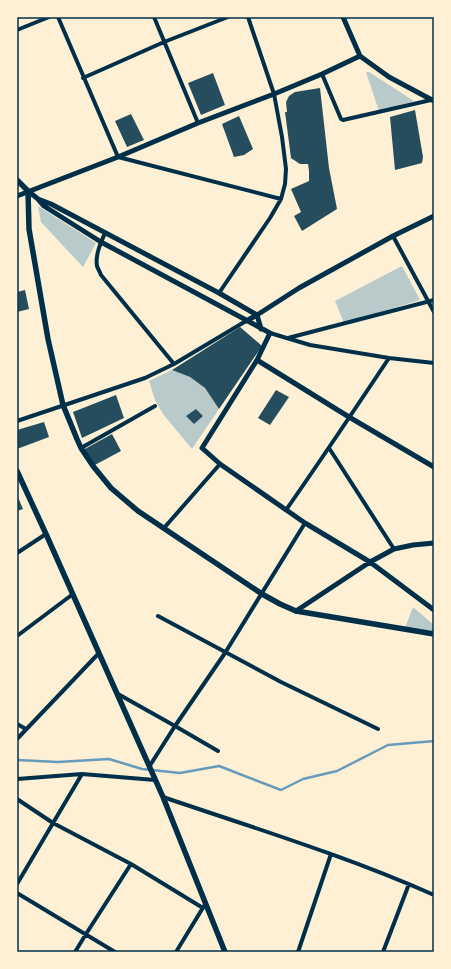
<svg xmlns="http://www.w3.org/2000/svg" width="451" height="969" font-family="'Space Grotesk',sans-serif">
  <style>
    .green { fill: #b9caca }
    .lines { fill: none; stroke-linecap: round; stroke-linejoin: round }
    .stream { stroke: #669bbc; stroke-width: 2.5 }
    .building { fill: #264d5e }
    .minor { stroke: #003049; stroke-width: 4 }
    .tertiary { stroke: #003049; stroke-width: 5 }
    .secondary { stroke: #003049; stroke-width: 5.5 }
    .neatline { fill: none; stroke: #003049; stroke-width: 1.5 }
  </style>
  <rect width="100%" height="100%" fill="#fdf0d5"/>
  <path class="green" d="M366,72H369L414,101L379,111Z
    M38,206L96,243L83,267L41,222Z
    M402,266L420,300L344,323L335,301Z
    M172,370L190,377L205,388L219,409L192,449L163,414L155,400L149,381Z
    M413,607L434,625V633L405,628Z"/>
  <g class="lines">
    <path class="stream" d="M17,760L58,762L109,759L142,769L180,773L219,766L281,790L303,779L337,771L388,745L434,741"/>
  </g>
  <path class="building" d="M213,73L225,105L201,115L188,83Z
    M320,88L329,168L337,209L302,231L294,216L301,212L291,189L309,181V171L308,164H300L291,158L285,112H287L286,102L289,96L295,92Z
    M415,110L423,157L422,163L395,170L390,117Z
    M131,114L144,140L127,147L115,121Z
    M239,116L253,149L244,155L234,157L222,124Z
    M25,290L29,309L17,312V292Z
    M240,327L262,346L219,409L205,388L190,377L172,370Z
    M276,390L289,397L270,425L258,418Z
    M116,395L124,418L82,438L73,412Z
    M196,409L203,416L194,424L186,416Z
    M44,422L49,437L17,449V430Z
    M112,434L121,451L93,466L83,450Z
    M17,495L23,509L17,511Z"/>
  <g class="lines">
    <path class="minor" d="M58,17L118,157L281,199
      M154,17L198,123
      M17,30L49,17
      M322,74L341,119L343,120L431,100
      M83,78L164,42L228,17
      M105,233C101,242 95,255 97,266C98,269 100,272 101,275L174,364
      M393,236L434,312
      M219,293L270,218L281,199L285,184L286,169L282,137L274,94L248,17
      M270,333L310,345L389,358L434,363
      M288,338L434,300
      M17,421L145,378L174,364L246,321
      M81,448L155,406
      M329,448L394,549
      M286,510C321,460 355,409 389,358
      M164,528L220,464
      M17,553L46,534
      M158,616L281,682L378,729
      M17,636L73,594
      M118,694L175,726L218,751
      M17,724L26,729
      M17,739L99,653
      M149,767L175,726L225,653L305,523
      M17,779L82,774L155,780
      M163,797C254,828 346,856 434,895
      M17,799L53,823L131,864L203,908
      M17,884L82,774
      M17,893L115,952
      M75,952L86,934L131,864
      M176,952L204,906
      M298,952L331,854
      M383,952L409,884"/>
    <path class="tertiary" d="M343,17L360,56
      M360,56L389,77L434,101
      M28,191L38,199L44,206L101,242L270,333L257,360L202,448L220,464L305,523L370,562L434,610
      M17,196L118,157L198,123L274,94L322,74L360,56
      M38,199L51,204L219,293L257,315L261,329
      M246,321L257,315L299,288L393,236L434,216
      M257,360L349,417L434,467
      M296,611L370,562L394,549L413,545L434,543"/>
    <path class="secondary" d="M17,180L28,191L29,229L48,339L63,405L77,439L81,448L93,466L111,488L138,511L262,594L280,604L296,611L434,634
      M17,471L46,534L163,797L225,952"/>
  </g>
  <rect width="451" height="969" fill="none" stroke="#fdf0d5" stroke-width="36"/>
  <rect x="18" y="18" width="415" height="933" class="neatline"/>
</svg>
